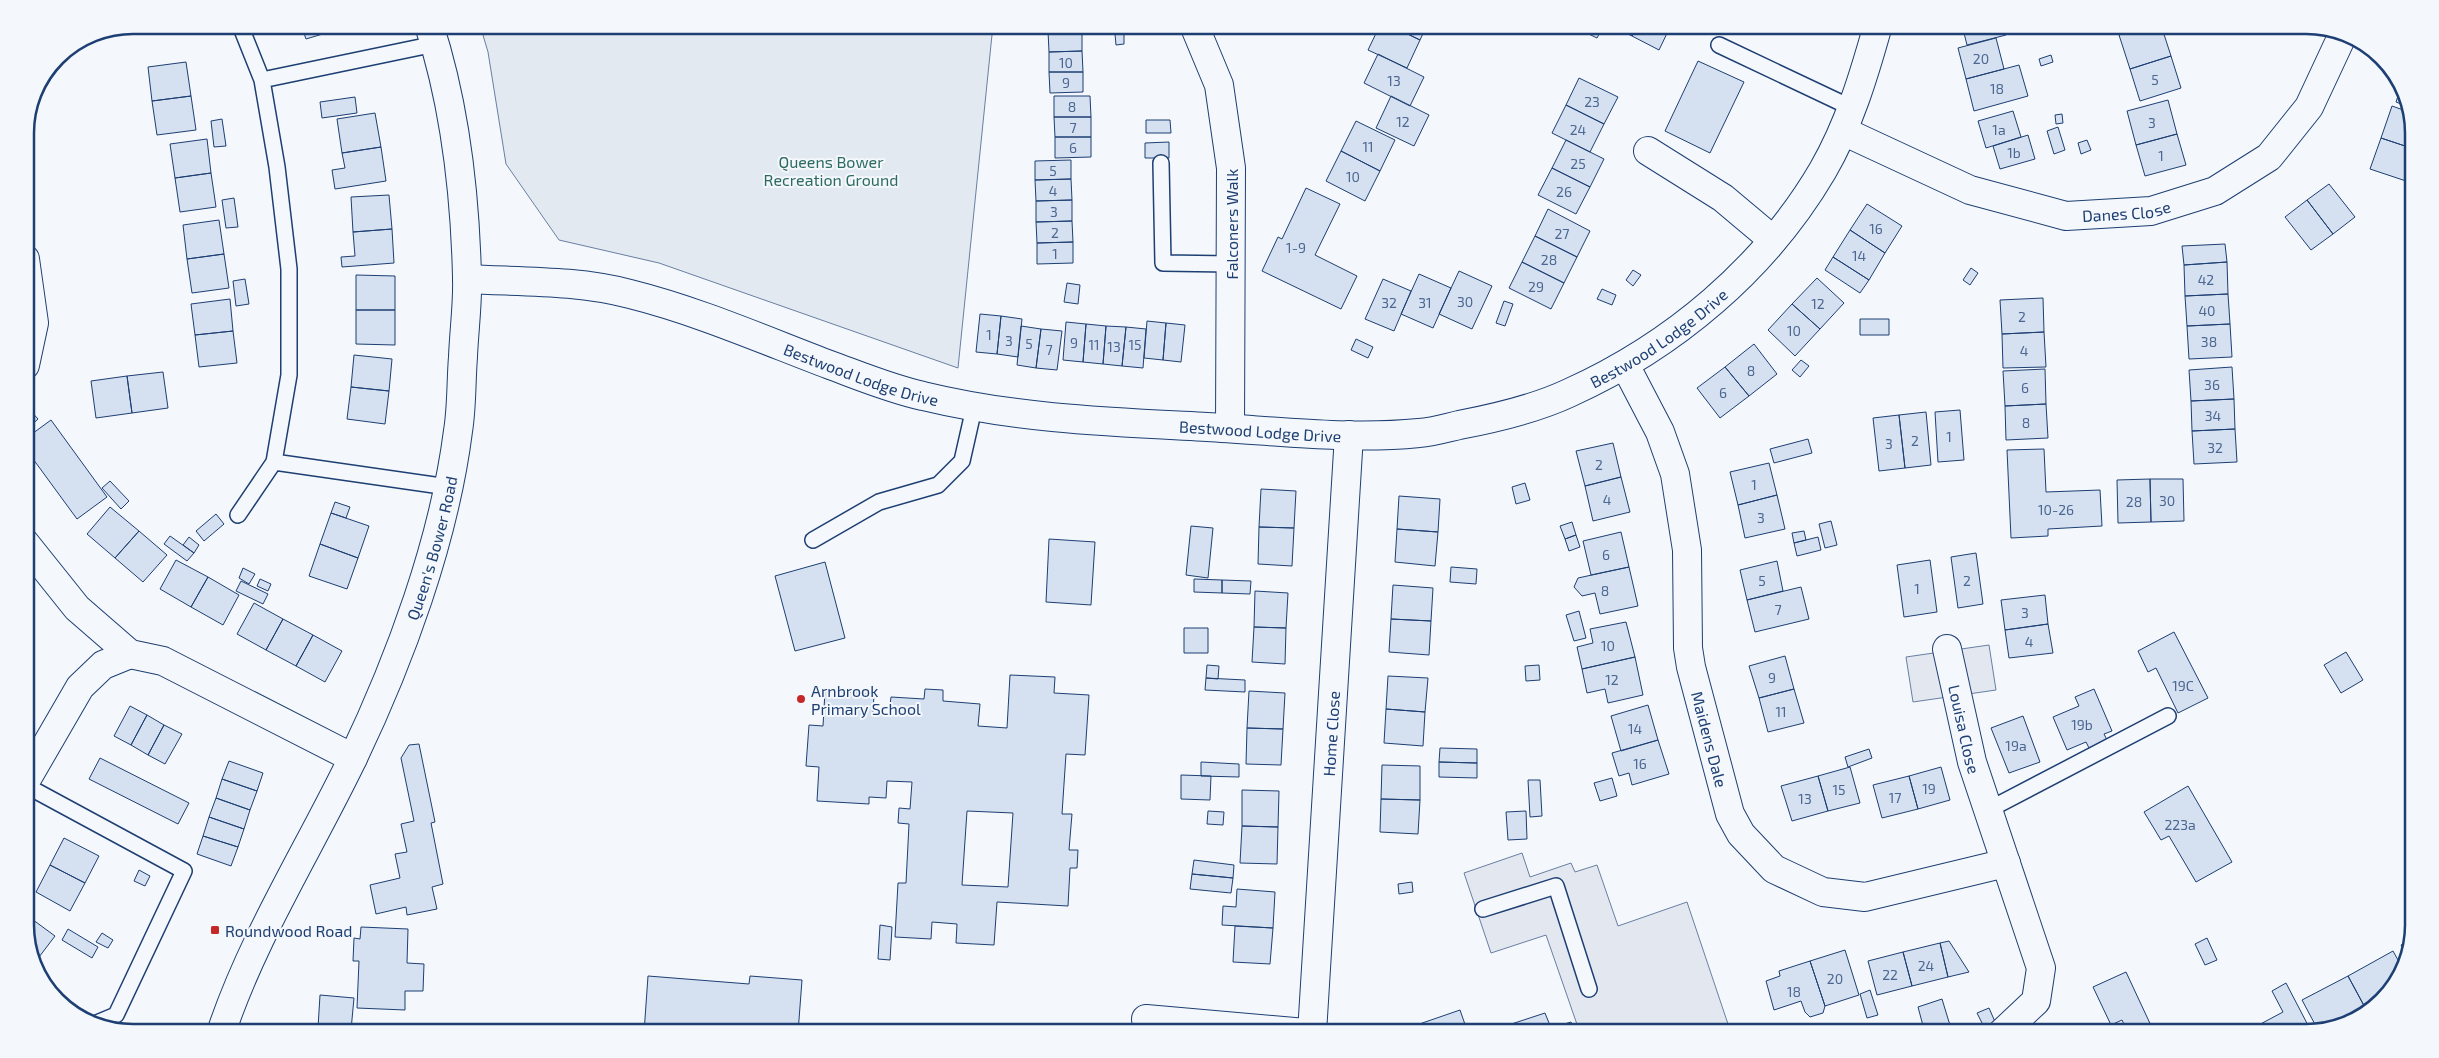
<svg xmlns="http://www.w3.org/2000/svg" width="2439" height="1058" font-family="'Exo 2',sans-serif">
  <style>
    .green { fill: #e3e9f0; stroke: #687fa3 }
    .parking { fill: #e3e8f0; stroke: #687fa3 }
    .building { fill: #d5e0f0; stroke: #1d3f73; fill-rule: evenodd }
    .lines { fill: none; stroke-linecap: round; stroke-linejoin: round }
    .lane-casing { stroke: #1d3f73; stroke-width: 18 }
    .street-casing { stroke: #1d3f73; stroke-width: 30 }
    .secondary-casing { stroke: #1d3f73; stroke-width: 30 }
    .lane { stroke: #f4f7fb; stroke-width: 15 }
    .street { stroke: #f4f7fb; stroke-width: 28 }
    .secondary { stroke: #f4f7fb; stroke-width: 28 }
    .poi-dot { fill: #c62828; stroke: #f4f7fb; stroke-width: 2 }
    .labels { text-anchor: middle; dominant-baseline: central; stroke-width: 4; stroke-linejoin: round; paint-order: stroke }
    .number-label { font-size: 14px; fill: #4b6792 }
    .park-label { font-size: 16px; fill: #2c6c60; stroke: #f4f7fb }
    .street-label { font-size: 16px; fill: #1d3f73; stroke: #f4f7fb }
    .poi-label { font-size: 16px; fill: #1d3f73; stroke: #f4f7fb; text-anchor: start }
    .rim { fill: none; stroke: #1d3f73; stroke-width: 2.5 }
  </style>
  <rect width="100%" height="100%" fill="#f4f7fb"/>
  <path class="green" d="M480,25H993L958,368L659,263L559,240L506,164L488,52Z"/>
  <path class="parking" d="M1989,645L1996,690L1913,702L1906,657Z
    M1522,853L1530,877L1571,863L1575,872L1597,865L1618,926L1687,902L1731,1033H1580L1546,935L1491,953L1464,873Z"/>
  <path class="building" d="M301,25H327L324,26L326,33L306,39Z
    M1048,25H1082V31H1048Z
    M1380,25H1389L1420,40L1407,68L1368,50Z
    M1389,25H1427L1420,40Z
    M1570,25H1604L1597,38Z
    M1608,25H1637L1632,36Z
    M1637,25H1671L1659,50L1632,36Z
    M1962,25H2004L2006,35L1967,45Z
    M2153,25H2161L2171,56L2130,69L2119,35Z
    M1048,31H1082V51L1049,52Z
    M1124,33V44L1116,45L1115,34Z
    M1996,38L2004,69L1966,79L1958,48Z
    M1082,51L1083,72H1049V52Z
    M1378,54L1424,77L1410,106L1364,83Z
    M2051,55L2053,62L2041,66L2039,59Z
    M2171,56L2181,88L2140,101L2130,69Z
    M1698,61L1744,82L1710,153L1665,131Z
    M186,62L191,96L152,101L148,67Z
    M2019,65L2028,96L1974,111L1966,79Z
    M1049,72H1083V92L1050,93Z
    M1579,78L1618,97L1604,124L1566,105Z
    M2400,90L2406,106L2396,102Z
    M191,96L196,130L157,135L152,101Z
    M1054,96H1090L1091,117H1054Z
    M1391,96L1429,115L1414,146L1376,128Z
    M355,97L357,113L322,118L320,102Z
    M2168,100L2177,134L2136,145L2127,111Z
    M1566,105L1604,124L1590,152L1552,133Z
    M2392,106L2409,112L2414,126V149L2381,138Z
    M2013,111L2021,137L1986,148L1978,121Z
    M375,113L381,147L342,153L337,119Z
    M2062,114L2063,123L2056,124L2055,115Z
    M1054,117H1091V137H1055Z
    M222,119L226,146L214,147L211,121Z
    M1146,120H1170L1171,133H1146Z
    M1356,121L1395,140L1380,171L1341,151Z
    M2058,127L2065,150L2054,154L2047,131Z
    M2177,134L2186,165L2145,176L2136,145Z
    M2028,135L2035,159L2000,169L1993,146Z
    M1055,137H1091V157L1055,158Z
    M2381,138L2414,149L2412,183L2370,169Z
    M207,139L211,173L175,178L170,144Z
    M1566,140L1604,159L1590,187L1552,168Z
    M2087,140L2091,150L2081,154L2078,143Z
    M1169,142V158H1145V143Z
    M381,147L386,181L335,189L332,170L345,168L342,153Z
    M1341,151L1380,171L1365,201L1326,181Z
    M1071,160V179L1035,180V161Z
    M1552,168L1590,187L1576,214L1538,195Z
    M211,173L216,207L180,212L175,178Z
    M1071,179L1072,200L1036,201L1035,180Z
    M2329,184L2355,217L2333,234L2307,200Z
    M1306,188L1340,204L1315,255L1357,276L1341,309L1262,271L1278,237L1282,239Z
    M389,195L392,229L353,232L351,197Z
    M234,198L238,227L226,228L222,200Z
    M1072,200V221L1036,222V201Z
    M2307,200L2333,234L2311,250L2285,217Z
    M1867,204L1902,226L1885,253L1850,230Z
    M1548,209L1590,231L1577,257L1535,236Z
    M219,220L224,254L187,259L183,225Z
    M1072,221L1073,242L1037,243L1036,222Z
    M392,229L394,263L342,267L341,257L355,256L353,232Z
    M1850,230L1885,253L1869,280L1833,257Z
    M1535,236L1577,257L1564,283L1522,262Z
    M1073,242V263L1037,264V243Z
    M2225,244L2227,262L2184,265L2182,246Z
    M224,254L229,288L192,293L187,259Z
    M1833,257L1869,280L1860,293L1825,270Z
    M1522,262L1564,283L1551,309L1509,288Z
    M2227,262L2228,294L2185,296L2184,265Z
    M1971,268L1978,273L1970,285L1963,280Z
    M1633,270L1641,275L1633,286L1626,280Z
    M1459,271L1492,286L1472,329L1439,314Z
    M1419,274L1451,288L1433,328L1401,314Z
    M356,275L395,276V310H356Z
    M1817,278L1844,303L1820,329L1792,304Z
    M245,279L249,304L236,306L233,281Z
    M1383,279L1411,291L1394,331L1365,319Z
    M1067,283L1080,285L1078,304L1064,302Z
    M1602,289L1616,295L1612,305L1597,299Z
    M2228,294L2230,324L2187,326L2185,296Z
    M2043,298L2044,332L2002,334L2000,300Z
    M230,299L233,331L195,335L191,304Z
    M1504,301L1513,304L1505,326L1496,323Z
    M1792,304L1820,329L1795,356L1768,330Z
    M356,310H395V345L356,344Z
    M980,314L1001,316L997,354L976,352Z
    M1001,316L1022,319L1018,357L997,354Z
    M1860,319H1889V335H1860Z
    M1147,321L1166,323L1163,360L1144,358Z
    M1066,322L1086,324L1083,362L1063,360Z
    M1166,323L1185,325L1181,362L1163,360Z
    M1086,324L1106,326L1103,364L1083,362Z
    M2230,324L2232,357L2189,359L2187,326Z
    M1021,326L1041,329L1036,368L1017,365Z
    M1106,326L1126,327L1122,366L1103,364Z
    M1126,327L1146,329L1143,368L1122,366Z
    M1041,329L1062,331L1057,370L1036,368Z
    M233,331L237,363L199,367L195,335Z
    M2044,332L2046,367L2003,368L2002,334Z
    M1356,339L1373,347L1368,358L1351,350Z
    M1754,344L1777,374L1749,396L1725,367Z
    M354,355L392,359L389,391L351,387Z
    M1801,360L1809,366L1800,377L1792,370Z
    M1725,367L1749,396L1720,418L1697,388Z
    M2232,367L2234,399L2191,401L2189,370Z
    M2045,369L2046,404L2005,406L2003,371Z
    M163,372L168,408L132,413L127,376Z
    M127,376L132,413L96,418L91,381Z
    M351,387L389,391L385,424L347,419Z
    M2234,399L2235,429L2192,431L2191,401Z
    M2046,404L2048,438L2006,440L2005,406Z
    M2414,406V446L2408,407Z
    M29,409L38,419L25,431V413Z
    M1960,410L1964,460L1938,462L1935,412Z
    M1926,412L1931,465L1905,468L1899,415Z
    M1899,415L1905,468L1879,471L1873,418Z
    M51,420L107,497L77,519L25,448V439Z
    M2235,429L2237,462L2194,464L2192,431Z
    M1808,439L1812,453L1774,463L1770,449Z
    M1613,443L1621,477L1585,486L1576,451Z
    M2044,449L2046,492L2100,490L2102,526L2048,529V536L2011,538L2007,450Z
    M1769,463L1777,495L1738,505L1730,472Z
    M1621,477L1630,512L1593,521L1585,486Z
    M2150,479H2183L2184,521L2151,522Z
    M2150,479L2151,522L2118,523L2117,480Z
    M110,481L129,501L121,509L102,488Z
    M1525,483L1530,500L1516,504L1512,487Z
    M1261,489L1296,491L1294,528L1259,527Z
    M1777,495L1785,529L1745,538L1738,505Z
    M1399,496L1440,499L1438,532L1397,529Z
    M335,502L350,507L346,518L331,513Z
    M110,507L139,531L115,558L87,534Z
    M331,513L369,526L358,558L320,544Z
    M216,514L224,524L204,541L196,531Z
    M1831,521L1837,545L1825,548L1819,524Z
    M1572,522L1576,535L1565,539L1560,526Z
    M1191,526L1213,528L1208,578L1186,575Z
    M1259,527L1294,528L1292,566L1258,564Z
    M1397,529L1438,532L1435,566L1395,562Z
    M139,531L167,555L143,582L115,558Z
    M1804,531L1806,540L1794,543L1792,533Z
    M1621,532L1629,567L1591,575L1583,541Z
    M1576,535L1580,547L1569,551L1565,539Z
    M170,536L194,553L187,561L164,544Z
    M189,537L199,545L194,553L183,545Z
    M1818,537L1821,550L1797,556L1794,543Z
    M1049,539L1095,542L1091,605L1046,602Z
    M320,544L358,558L347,589L309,576Z
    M1976,553L1983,604L1958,608L1951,557Z
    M176,560L208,577L191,607L160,589Z
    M1930,560L1937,612L1904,617L1897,565Z
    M1777,561L1783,591L1747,600L1740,570Z
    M825,562L845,638L795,651L775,576Z
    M1451,567L1477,569L1476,584L1450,582Z
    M1629,567L1638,606L1600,614L1595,593L1582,596L1574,587L1578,578Z
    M243,568L255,574L249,584L239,578Z
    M208,577L239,595L223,625L191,607Z
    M260,579L271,584L268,591L257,586Z
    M1194,579L1222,580V593L1194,592Z
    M1222,580L1251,581L1250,594L1222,593Z
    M241,581L268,594L263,604L236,591Z
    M1393,585L1433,588L1431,621L1391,619Z
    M1801,587L1809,619L1755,632L1747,600Z
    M1255,591L1288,593L1286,628L1254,627Z
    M2045,595L2048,624L2005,630L2001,600Z
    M254,603L283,619L266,650L237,634Z
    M1579,611L1586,638L1574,641L1566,615Z
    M283,619L313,635L296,666L266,650Z
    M1391,619L1431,621L1429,655L1389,652Z
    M1626,622L1635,657L1582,669L1577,647L1593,643L1590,629Z
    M2048,624L2053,653L2009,658L2005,630Z
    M1254,627L1286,628L1285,664L1252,662Z
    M1184,628H1208V653H1184Z
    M2174,632L2208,698L2178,713L2156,668L2148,672L2138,651Z
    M313,635L342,651L325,682L296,666Z
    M2346,652L2363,680L2341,693L2324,665Z
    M1785,656L1794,689L1759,698L1749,666Z
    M1635,657L1643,695L1608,703L1605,689L1587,693L1582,669Z
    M1207,665L1219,666L1218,679L1206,678Z
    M1539,665L1540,680L1526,681L1525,666Z
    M1010,675L1055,677L1054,693L1089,695L1085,755L1066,754L1062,814H1072L1069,850H1078L1077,868H1070L1068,906L997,902L994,945L956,943L957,924L932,922L931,939L895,937L898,883H906L909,824L898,823L899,808L910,809L912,782L887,781L886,798L869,797V804L817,801L819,767L806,766L809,725L823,726L825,691L874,694L873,713L889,714L891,697L924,699L925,689L943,690V701L980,704L978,726L1007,728ZM967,811L1013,813L1008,887L962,885Z
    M1388,676L1428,678L1425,712L1386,709Z
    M1206,678L1245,680V692L1205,690Z
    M1794,689L1804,723L1768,732L1759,698Z
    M2094,689L2112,731L2104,734L2107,740L2089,748L2086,742L2067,750L2053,717L2079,706L2075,697Z
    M1249,691L1285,693L1283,729L1247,728Z
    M1648,705L1658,740L1621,751L1611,716Z
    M130,706L147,715L131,745L114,736Z
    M1386,709L1425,712L1423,746L1384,743Z
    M147,715L164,725L148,755L131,745Z
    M2023,716L2040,762L2009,773L1991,728Z
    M164,725L182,734L165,764L148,755Z
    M1247,728L1283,729L1281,765L1246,764Z
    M1658,740L1669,774L1632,785L1629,773L1619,776L1612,753Z
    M419,744L435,822L431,823L443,884L432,887L437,909L407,915L406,907L376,914L370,885L400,878L395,854L407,852L401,824L414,821L401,758L409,745Z
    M1440,748L1477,749V763L1439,762Z
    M1869,749L1872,758L1848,767L1845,757Z
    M100,758L189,803L178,824L89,779Z
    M229,761L263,773L257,791L222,779Z
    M1201,762L1239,764V777L1201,776Z
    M1439,762L1477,763V778L1439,777Z
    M1382,765L1420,766V800L1381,799Z
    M1850,767L1860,803L1828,811L1818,776Z
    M1941,767L1950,800L1918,809L1909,776Z
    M1181,775L1211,776L1210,800L1181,799Z
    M1818,776L1828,811L1792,821L1781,786Z
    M1909,776L1918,809L1882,818L1873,785Z
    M1612,778L1617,796L1600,801L1594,783Z
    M222,779L257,791L250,810L216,798Z
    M1528,780H1540L1542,816L1530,817Z
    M2188,786L2232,862L2196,882L2169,836L2161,840L2144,812Z
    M1242,790L1279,791L1278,827L1242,826Z
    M216,798L250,810L244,829L209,817Z
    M1381,799L1420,800L1418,834L1380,832Z
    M1208,811L1224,812L1223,825L1207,824Z
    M1526,811L1527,839L1508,840L1506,812Z
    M209,817L244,829L238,847L203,836Z
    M1242,826L1278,827L1277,864L1240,863Z
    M203,836L238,847L231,866L197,854Z
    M64,838L99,856L85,883L50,865Z
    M1194,860L1234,865L1233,878L1192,874Z
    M50,865L85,883L70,911L36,892Z
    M139,870L150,876L145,886L134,881Z
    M1192,874L1233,878L1231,893L1190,889Z
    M1412,882L1413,892L1399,894L1398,884Z
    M1237,889L1275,892L1273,928L1222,925L1223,906L1236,907Z
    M25,914L55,936L36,961L25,933Z
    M880,925L892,927L890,960L878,959Z
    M1235,926L1273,928L1270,964L1233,962Z
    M361,927L408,929L407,963L424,964L423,991H405V1010L357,1008L359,961H353L354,938L360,939Z
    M68,929L98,947L92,958L62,940Z
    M102,933L113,940L108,948L96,942Z
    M2207,938L2217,960L2205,965L2195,944Z
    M2411,939L2408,958L2401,945Z
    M1949,941L1969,972L1948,977L1940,943Z
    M1940,943L1948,977L1912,986L1903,952Z
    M1845,950L1859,995L1825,1006L1810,961Z
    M2393,951L2403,969L2368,1013L2348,976Z
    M1903,952L1912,986L1877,995L1868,961Z
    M1810,961L1825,1006L1823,1013L1810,1017L1805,1012L1801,1001L1774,1010L1766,981L1780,976L1779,971Z
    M2126,972L2154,1032L2152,1033H2128L2122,1020L2111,1025L2093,987Z
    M648,976L749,984L750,976L802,980L798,1033H644Z
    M2348,976L2368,1013L2318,1030L2302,1000Z
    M2286,983L2311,1031L2255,1033L2253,1028L2283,1012L2272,991Z
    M1870,990L1878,1015L1867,1018L1860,994Z
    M320,995L354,998L351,1030L318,1028Z
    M1942,999L1949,1022L1955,1033H1925L1918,1007Z
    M1989,1008L1996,1024L1985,1029L1977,1013Z
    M1460,1010L1468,1033H1404L1402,1030Z
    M1545,1013L1551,1028L1571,1022L1575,1033H1484Z
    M2171,1024L2175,1033H2152L2154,1032Z"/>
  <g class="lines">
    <g class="lane-casing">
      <path id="lane" d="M1719,45L1852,108
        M262,80L435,44
        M1161,163L1163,263L1231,264
        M274,462L448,487
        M238,515L274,462L289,375V269L277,167L262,80L240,25
        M813,540L879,502L938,485L962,461L974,408
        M25,785L184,871L116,1015L92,1025
        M1988,810L2168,716
        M1483,909L1556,886L1589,989"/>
    </g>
    <g class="street-casing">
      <g id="street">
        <path d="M1194,25L1219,85L1231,168L1230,428"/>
        <path id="s1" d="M1843,131L1970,190L2066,216L2151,211L2215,191L2269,157L2309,107L2344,32"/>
        <path d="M1648,151L1723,198L1773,240"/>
        <path d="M25,259L34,323L25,365"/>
        <path id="s2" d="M467,279C522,282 577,280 630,294C698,311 764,340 830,365C860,376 891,389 923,396C1018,419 1110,422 1207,427C1277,431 1349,440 1419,433C1433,432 1446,428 1459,425C1496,418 1535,409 1569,393C1673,346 1765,269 1823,170C1849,125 1864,75 1878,25"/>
        <path id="s3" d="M1625,365L1660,432L1675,474L1687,550L1688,648L1691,667L1730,814L1741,834L1774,869L1823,892L1865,897L2006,863"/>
        <path d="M25,543L77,608L130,654L163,661L353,758"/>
        <path id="s4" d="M1947,649L1972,762L2041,968L2036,1001L2002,1033"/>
        <path d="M25,782L80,687L103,665L130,654"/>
        <path d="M1146,1019L1306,1033"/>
        <path id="s5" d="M1312,1033L1349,435"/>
      </g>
    </g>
    <g class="secondary-casing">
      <g id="secondary">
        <path id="s6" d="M221,1033C252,939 309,849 352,760C400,660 444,541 458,431C462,407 461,381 463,357C464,330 468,303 467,277C465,193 455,105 429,25"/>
      </g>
    </g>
    <use href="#lane" class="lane"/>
    <use href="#street" class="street"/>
    <use href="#secondary" class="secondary"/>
  </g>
  <g class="poi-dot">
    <circle cx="801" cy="699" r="5"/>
    <rect x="210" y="925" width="10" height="10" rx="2.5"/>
  </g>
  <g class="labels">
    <g class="number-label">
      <text x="1981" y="58">20</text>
      <text x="1066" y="62">10</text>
      <text x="2155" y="79">5</text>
      <text x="1394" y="80">13</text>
      <text x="1066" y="82">9</text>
      <text x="1997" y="88">18</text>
      <text x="1592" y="101">23</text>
      <text x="1072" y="106">8</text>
      <text x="1403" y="121">12</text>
      <text x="2152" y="122">3</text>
      <text x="1073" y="127">7</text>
      <text x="1578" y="129">24</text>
      <text x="1999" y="129">1a</text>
      <text x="1368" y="146">11</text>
      <text x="1073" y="147">6</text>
      <text x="2014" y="152">1b</text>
      <text x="2161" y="155">1</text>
      <text x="1578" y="163">25</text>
      <text x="1053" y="170">5</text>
      <text x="1353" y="176">10</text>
      <text x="1053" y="190">4</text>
      <text x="1564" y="191">26</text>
      <text x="1054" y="211">3</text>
      <text x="1876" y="228">16</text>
      <text x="1055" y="232">2</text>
      <text x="1562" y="233">27</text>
      <text x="1296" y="247">1-9</text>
      <text x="1055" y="253">1</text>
      <text x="1859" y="255">14</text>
      <text x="1549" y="259">28</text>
      <text x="2206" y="279">42</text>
      <text x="1536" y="286">29</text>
      <text x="1465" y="301">30</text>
      <text x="1389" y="302">32</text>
      <text x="1425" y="302">31</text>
      <text x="1818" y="303">12</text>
      <text x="2207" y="310">40</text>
      <text x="2022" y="316">2</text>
      <text x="1794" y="330">10</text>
      <text x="989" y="334">1</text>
      <text x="1009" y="340">3</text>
      <text x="2209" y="341">38</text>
      <text x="1074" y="342">9</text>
      <text x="1029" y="343">5</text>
      <text x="1094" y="344">11</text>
      <text x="1135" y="344">15</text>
      <text x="1114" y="346">13</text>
      <text x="1049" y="349">7</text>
      <text x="2024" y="350">4</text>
      <text x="1751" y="370">8</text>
      <text x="2212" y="384">36</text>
      <text x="2025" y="387">6</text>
      <text x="1723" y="392">6</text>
      <text x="2213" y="415">34</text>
      <text x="2026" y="422">8</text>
      <text x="1949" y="436">1</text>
      <text x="1915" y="440">2</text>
      <text x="1889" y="443">3</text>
      <text x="2215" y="447">32</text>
      <text x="1599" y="464">2</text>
      <text x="1754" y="484">1</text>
      <text x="1607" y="499">4</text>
      <text x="2167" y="500">30</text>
      <text x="2134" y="501">28</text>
      <text x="2056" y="509">10-26</text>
      <text x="1761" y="517">3</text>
      <text x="1606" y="554">6</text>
      <text x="1762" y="580">5</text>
      <text x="1967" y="580">2</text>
      <text x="1917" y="588">1</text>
      <text x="1605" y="590">8</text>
      <text x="1778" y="609">7</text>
      <text x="2025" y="612">3</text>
      <text x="2029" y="641">4</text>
      <text x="1608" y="645">10</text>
      <text x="1772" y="677">9</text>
      <text x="1612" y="679">12</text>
      <text x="2183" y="685">19C</text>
      <text x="1781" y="711">11</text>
      <text x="2082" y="724">19b</text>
      <text x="1635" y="728">14</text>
      <text x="2016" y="745">19a</text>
      <text x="1640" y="763">16</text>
      <text x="1929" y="788">19</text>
      <text x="1839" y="789">15</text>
      <text x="1895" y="797">17</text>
      <text x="1805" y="798">13</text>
      <text x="2180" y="824">223a</text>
      <text x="1926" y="965">24</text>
      <text x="1890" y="974">22</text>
      <text x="1835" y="978">20</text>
      <text x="1794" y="991">18</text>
    </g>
    <g class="park-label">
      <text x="831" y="161">Queens Bower<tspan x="831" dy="18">Recreation Ground</tspan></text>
    </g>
    <g class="street-label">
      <text stroke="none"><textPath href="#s1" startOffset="300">Danes Close</textPath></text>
      <text transform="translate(1231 224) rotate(-90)">Falconers Walk</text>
      <text stroke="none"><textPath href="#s2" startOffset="1234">Bestwood Lodge Drive</textPath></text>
      <text stroke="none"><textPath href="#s2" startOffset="409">Bestwood Lodge Drive</textPath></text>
      <text stroke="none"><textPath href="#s2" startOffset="814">Bestwood Lodge Drive</textPath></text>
      <text stroke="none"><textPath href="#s6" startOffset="530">Queen's Bower Road</textPath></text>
      <text stroke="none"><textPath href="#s4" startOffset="82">Louisa Close</textPath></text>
      <text stroke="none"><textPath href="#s5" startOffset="300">Home Close</textPath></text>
      <text stroke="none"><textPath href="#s3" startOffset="389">Maidens Dale</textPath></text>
    </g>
    <g class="poi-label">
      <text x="811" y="690">Arnbrook<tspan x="811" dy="18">Primary School</tspan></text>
      <text x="225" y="930">Roundwood Road</text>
    </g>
  </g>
  <path d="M0 0H2439V1058H0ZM133 34H2306A99 99 0 0 1 2405 133V925A99 99 0 0 1 2306 1024H133A99 99 0 0 1 34 925V133A99 99 0 0 1 133 34Z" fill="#f4f7fb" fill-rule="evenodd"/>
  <path class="rim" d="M133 34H2306A99 99 0 0 1 2405 133V925A99 99 0 0 1 2306 1024H133A99 99 0 0 1 34 925V133A99 99 0 0 1 133 34Z"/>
</svg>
